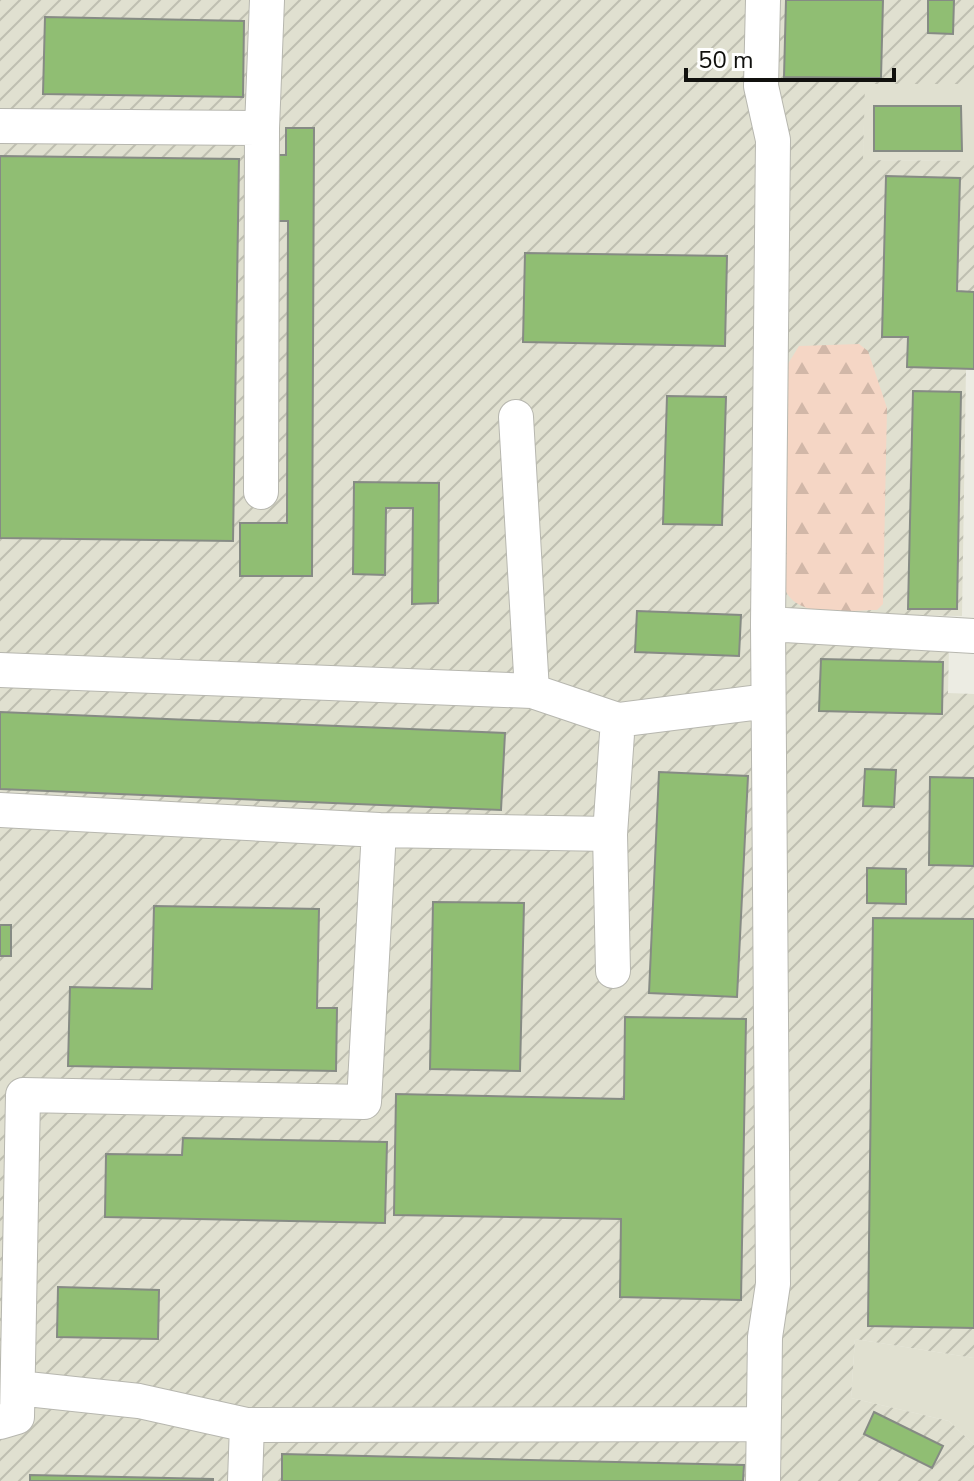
<svg xmlns="http://www.w3.org/2000/svg" width="974" height="1481" font-family="'Nunito Sans',sans-serif">
  <style>
    .built { fill: #e0e0d0 }
    .industrial { fill: url(#industrial-furrows) }
    .forest { fill: url(#forest-firs) }
    .building { fill: #90be73; stroke: #868b84; stroke-width: 2 }
    .lines { fill: none; stroke-linecap: round; stroke-linejoin: round }
    .minor-casing { stroke: #b7b7af; stroke-width: 36 }
    .minor { stroke: #fff; stroke-width: 34 }
  </style>
  <defs>
    <pattern id="industrial-furrows" width="10" height="10" patternUnits="userSpaceOnUse" patternTransform="scale(2)"><rect width="10" height="10" fill="#e0e0d0"/><path d="M-1 1l2-2M0 10L10 0M9 11l2-2" fill="none" stroke="#bfbfb1"/></pattern>
    <pattern id="forest-firs" width="22" height="20" patternUnits="userSpaceOnUse" patternTransform="scale(2)"><rect width="22" height="20" fill="#f5d6c5"/><path d="M5 1l3.5 6h-7zM16 11l3.5 6h-7z" fill="#d1b7a8"/></pattern>
  </defs>
  <rect width="100%" height="100%" fill="#ecece3"/>
  <path class="built" d="M864,84H974V161L863,160Z
    M855,1339L974,1358V1445L949,1421L851,1398Z"/>
  <path class="industrial" d="M0,0H974V84H865L863,160L974,161V369H966L962,616L903,615L902,643L949,648L948,693L974,694V1358L855,1339L851,1398L949,1421L974,1445V1481H0Z"/>
  <path class="forest" d="M859,344L868,351L887,408L883,604L877,610C847,610 800,620 785,590L786,367L799,346Z"/>
  <path class="building" d="M786,0H883L881,78L784,77Z
    M928,0H954L953,34L928,33Z
    M45,17L244,21L243,97L43,94Z
    M874,106H961L962,151H874Z
    M286,128H314L312,576H240V523H287L288,221H276V155H286Z
    M0,156L239,159L233,541L0,538Z
    M886,176L960,178L957,291L974,292V369L907,367L908,337H882Z
    M525,253L727,256L725,346L523,342Z
    M913,391L961,392L957,609H908Z
    M667,396L726,397L722,525L663,524Z
    M354,482L439,483L438,603L412,604L413,508H386L385,575L353,574Z
    M637,611L741,615L739,656L635,652Z
    M821,659L943,662L942,714L819,711Z
    M0,712L505,733L501,810L0,789Z
    M865,769L896,770L894,807L863,806Z
    M659,772L748,776L737,997L649,993Z
    M930,777L974,778V866L929,865Z
    M867,868L906,869V904L867,903Z
    M433,902L524,903L520,1071L430,1069Z
    M154,906L319,909L317,1008H337L336,1071L68,1066L70,987L152,989Z
    M873,918L974,919V1328L868,1326Z
    M0,925H11V956H0Z
    M625,1017L746,1019L741,1300L620,1297L621,1219L394,1215L396,1094L624,1099Z
    M183,1138L387,1142L385,1223L105,1217L106,1154L182,1155Z
    M58,1287L159,1290L158,1339L57,1337Z
    M874,1412L943,1446L932,1468L864,1434Z
    M282,1454L744,1465L743,1481H282Z
    M30,1475L213,1479V1481H30Z"/>
  <g class="lines">
    <g class="minor-casing">
      <path id="minor" d="M0,126L262,128
        M516,417L532,691
        M261,492L262,128L267,0
        M768,624L974,636
        M0,670L532,691L618,720L768,701
        M0,810L379,830
        M610,834L613,971
        M18,1388L139,1401L247,1425L762,1424
        M0,1422L17,1417L23,1095L364,1102L379,830L610,834L618,720
        M245,1481L247,1425
        M763,1481L765,1337L773,1284L768,624L773,140L761,86L763,0"/>
    </g>
    <use href="#minor" class="minor"/>
  </g>
  <path d="M686 68v12h208v-12" fill="none" stroke="#11110e" stroke-width="4"/>
  <text x="698" y="68" font-size="24" fill="#11110e" stroke="#fffffe" stroke-width="6" paint-order="stroke">50 m</text>
</svg>
